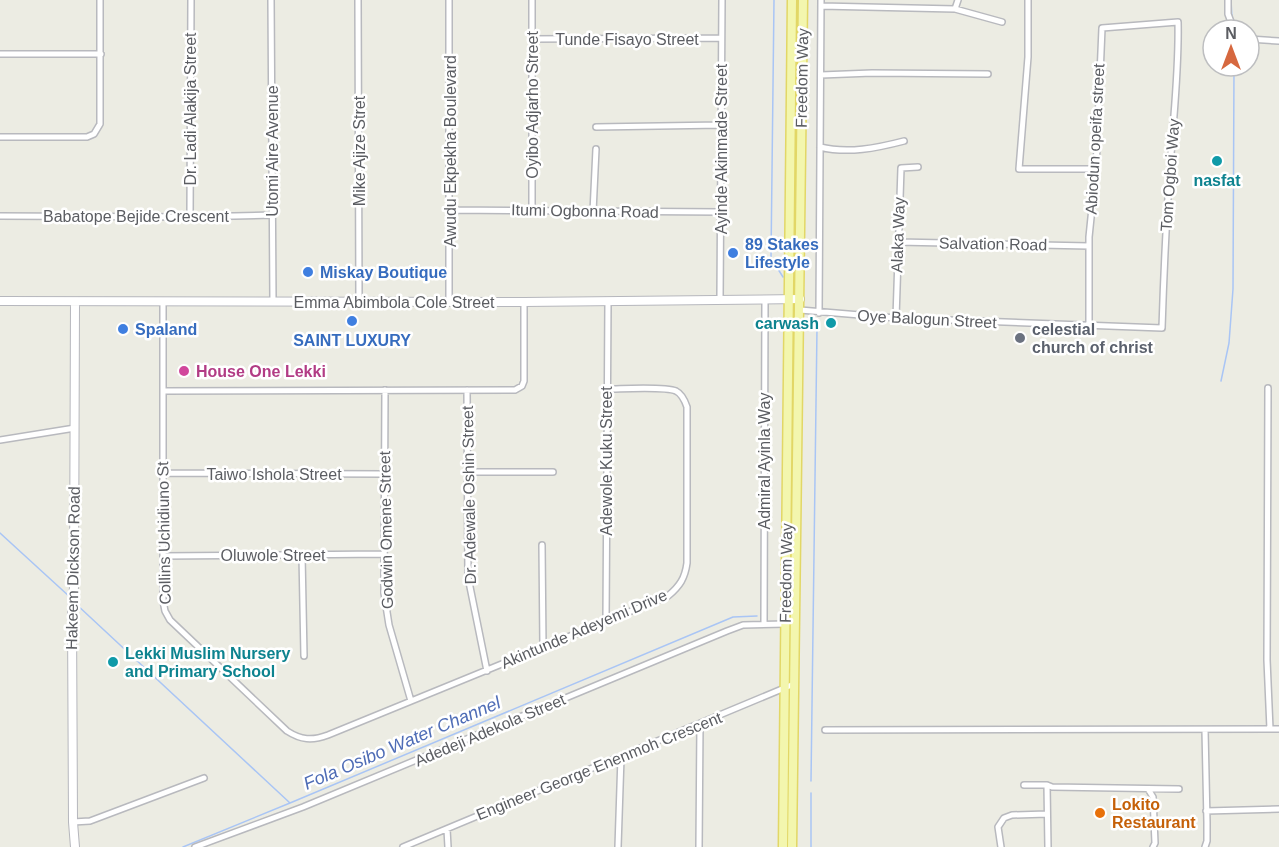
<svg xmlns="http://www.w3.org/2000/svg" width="1279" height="847" font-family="Helvetica,sans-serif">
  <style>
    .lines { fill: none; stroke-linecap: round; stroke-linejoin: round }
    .stream { stroke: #a9c5f5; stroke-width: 1.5 }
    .street-casing { stroke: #b8b9be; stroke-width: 8 }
    .secondary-casing { stroke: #b6b7bd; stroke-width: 10 }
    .primary-casing { stroke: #e2d766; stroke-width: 11 }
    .street { stroke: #fff; stroke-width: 5 }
    .secondary { stroke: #fff; stroke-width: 8 }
    .primary { stroke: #f3f6ae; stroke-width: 8 }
    .culture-dot { fill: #0f9aa8; stroke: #fff; stroke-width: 2 }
    .shop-dot { fill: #3f7fe0; stroke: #fff; stroke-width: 2 }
    .worship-dot { fill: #6b7280; stroke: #fff; stroke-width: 2 }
    .hotel-dot { fill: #d1479c; stroke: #fff; stroke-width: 2 }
    .food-dot { fill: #e8710a; stroke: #fff; stroke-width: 2 }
    .labels { text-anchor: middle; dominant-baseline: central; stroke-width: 5; stroke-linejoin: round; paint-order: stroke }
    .street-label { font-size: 16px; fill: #5b5d62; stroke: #fff }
    .culture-label { font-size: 16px; font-weight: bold; fill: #0d838f; stroke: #fff }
    .shop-label { font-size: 16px; font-weight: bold; fill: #366cbe; stroke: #fff; text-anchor: start }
    .worship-label { font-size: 16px; font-weight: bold; fill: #5b616d; stroke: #fff; text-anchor: start }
    .hotel-label { font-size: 16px; font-weight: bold; fill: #b23c85; stroke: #fff; text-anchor: start }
    .food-label { font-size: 16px; font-weight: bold; fill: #c56008; stroke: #fff; text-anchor: start }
    .water-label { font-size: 18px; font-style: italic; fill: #4f6db6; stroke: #fff }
  </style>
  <rect width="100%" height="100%" fill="#ecece3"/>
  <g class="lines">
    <path class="stream" d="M774,0L771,258L783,277
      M1231,0L1232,19
      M810,320L817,328L811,781
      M1221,381L1229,343L1233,289L1234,66
      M0,533L71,598
      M76,604L290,803L733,617L757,616
      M183,847L290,803
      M811,847V793"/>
    <g class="street-casing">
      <path id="street" d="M271,0L273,302
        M358,0L359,302
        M449,0V302
        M532,0V211
        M1028,0V57L1019,169H1096
        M1228,0V14L1234,30
        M821,6L955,9L1002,22
        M955,9L958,0
        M532,39L721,38
        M1249,39L1279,41
        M0,54H101
        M821,75L872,73L988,74
        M596,127L721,125
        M0,137H87L94,134L100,124V0
        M820,147C848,154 877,148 904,141
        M450,210L721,212
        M593,212L596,149
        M0,216L190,217L273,215
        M190,217L191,0
        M898,242L1089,246
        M720,299L722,0
        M163,302V601L165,611L170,620L287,731C301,740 312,741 328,735L668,596C680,586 685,578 687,563V407C685,401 682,394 676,391C665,386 621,389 607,389
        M800,310L896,318L1162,328C1164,266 1167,203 1172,141C1175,101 1179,62 1178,22L1102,28L1096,169L1089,237V327
        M819,313L821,0
        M896,318L901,168L918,167
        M1268,388L1267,660L1270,729
        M385,390L384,593L389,625L411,701
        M467,390L468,577L487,671
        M163,391L515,390L522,386L524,381V302
        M0,440L75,428
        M468,472H553
        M163,473L384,474
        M542,545L543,647
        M302,555L304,656
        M163,556L384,554
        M606,621L608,301
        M764,624L765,299
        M825,730L1279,729
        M1024,785H1047L1052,787L1179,789
        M1047,785L1048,847
        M1148,789L1153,797L1155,843L1153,847
        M1206,811L1279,809
        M73,822L90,821L204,778
        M447,829L448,847
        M195,847L303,807L727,631L743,625L786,624
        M403,847L794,684
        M618,847L621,757
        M699,847L700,724
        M1001,847L998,827L1004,818L1012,815L1047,814
        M1205,847L1207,841V822L1205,730"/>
    </g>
    <g class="secondary-casing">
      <path id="secondary" d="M0,301L524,302L800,299
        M75,302L74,587L72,615L73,822L75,847"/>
    </g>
    <g class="primary-casing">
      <path id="primary" d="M783,847L792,0
        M792,847L803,0"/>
    </g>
    <use href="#street" class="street"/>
    <use href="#secondary" class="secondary"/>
    <use href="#primary" class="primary"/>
  </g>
  <g class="culture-dot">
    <circle cx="1217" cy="161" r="6"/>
    <circle cx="831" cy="323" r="6"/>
    <circle cx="113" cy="662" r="6"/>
  </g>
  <g class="shop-dot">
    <circle cx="733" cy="253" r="6"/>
    <circle cx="308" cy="272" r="6"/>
    <circle cx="352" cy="321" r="6"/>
    <circle cx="123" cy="329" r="6"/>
  </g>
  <circle class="worship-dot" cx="1020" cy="338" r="6"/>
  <circle class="hotel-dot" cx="184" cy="371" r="6"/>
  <circle class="food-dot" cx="1100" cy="813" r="6"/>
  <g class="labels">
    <g class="street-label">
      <text x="627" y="39">Tunde Fisayo Street</text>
      <text transform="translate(802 78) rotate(-89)">Freedom Way</text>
      <text transform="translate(532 105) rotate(-90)">Oyibo Adjarho Street</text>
      <text transform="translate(190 109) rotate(-90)">Dr. Ladi Alakija Street</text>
      <text transform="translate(1095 139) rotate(-87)">Abiodun opeifa street</text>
      <text transform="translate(721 149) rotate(-90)">Ayinde Akinmade Street</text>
      <text transform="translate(272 151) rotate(-90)">Utomi Aire Avenue</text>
      <text transform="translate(359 151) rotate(-90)">Mike Ajize Stret</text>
      <text transform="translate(450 151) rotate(-90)">Awudu Ekpekha Boulevard</text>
      <text transform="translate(1170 175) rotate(-86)">Tom Ogboi Way</text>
      <text transform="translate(585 211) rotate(1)">Itumi Ogbonna Road</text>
      <text x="136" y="216">Babatope Bejide Crescent</text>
      <text transform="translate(898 235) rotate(-88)">Alaka Way</text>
      <text transform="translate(993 244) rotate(1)">Salvation Road</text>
      <text x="394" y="302">Emma Abimbola Cole Street</text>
      <text transform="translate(927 319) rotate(3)">Oye Balogun Street</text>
      <text transform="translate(606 461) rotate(-90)">Adewole Kuku Street</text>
      <text transform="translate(764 461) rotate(-90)">Admiral Ayinla Way</text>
      <text x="274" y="474">Taiwo Ishola Street</text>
      <text transform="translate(469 495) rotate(-91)">Dr. Adewale Oshin Street</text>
      <text transform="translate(386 530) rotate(-91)">Godwin Omene Street</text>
      <text transform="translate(164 533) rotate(-91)">Collins Uchidiuno St</text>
      <text x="273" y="555">Oluwole Street</text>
      <text transform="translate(73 568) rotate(-89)">Hakeem Dickson Road</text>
      <text transform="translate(786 573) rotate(-89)">Freedom Way</text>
      <text transform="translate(584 629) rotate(-23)">Akintunde Adeyemi Drive</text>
      <text transform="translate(490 730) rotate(-23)">Adedeji Adekola Street</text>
      <text transform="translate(599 766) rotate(-22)">Engineer George Enenmoh Crescent</text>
    </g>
    <g class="culture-label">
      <text x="1217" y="180">nasfat</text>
      <text x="819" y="323" text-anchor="end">carwash</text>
      <text x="125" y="653" text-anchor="start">Lekki Muslim Nursery<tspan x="125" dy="18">and Primary School</tspan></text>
    </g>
    <g class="shop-label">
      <text x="745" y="244">89 Stakes<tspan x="745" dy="18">Lifestyle</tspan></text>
      <text x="320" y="272">Miskay Boutique</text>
      <text x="135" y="329">Spaland</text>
      <text x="352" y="340" text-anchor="middle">SAINT LUXURY</text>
    </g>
    <g class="worship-label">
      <text x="1032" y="329">celestial<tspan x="1032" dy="18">church of christ</tspan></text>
    </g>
    <g class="hotel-label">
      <text x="196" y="371">House One Lekki</text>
    </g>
    <g class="food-label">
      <text x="1112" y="804">Lokito<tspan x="1112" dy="18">Restaurant</tspan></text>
    </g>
    <g class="water-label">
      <text transform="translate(402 743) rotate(-23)">Fola Osibo Water Channel</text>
    </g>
  </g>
  <g transform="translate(1231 48)"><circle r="28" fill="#ffffff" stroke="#bdbec0" stroke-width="1.5"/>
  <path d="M0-4.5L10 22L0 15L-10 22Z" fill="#d6683f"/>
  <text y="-9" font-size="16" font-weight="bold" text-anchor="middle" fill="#5b5d62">N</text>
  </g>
</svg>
